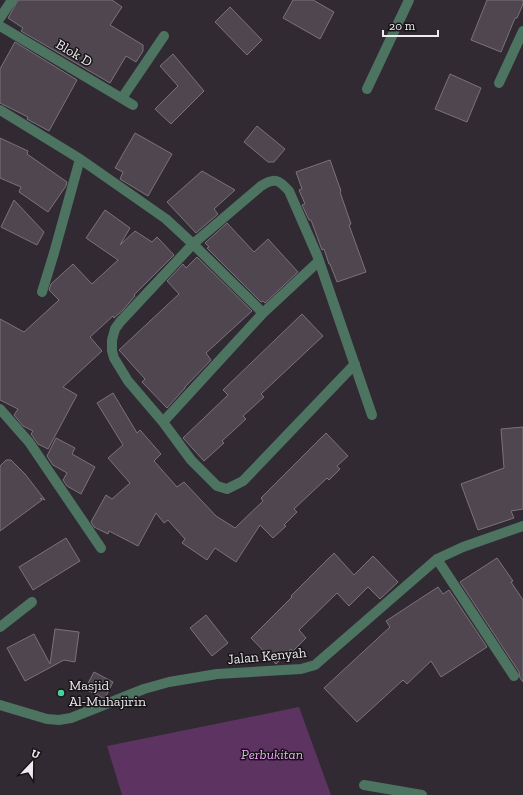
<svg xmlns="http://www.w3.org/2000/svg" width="523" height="795" font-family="'Zilla Slab',serif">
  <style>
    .green { fill: #5c3361 }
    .building { fill: #4f464f; stroke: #7b727c }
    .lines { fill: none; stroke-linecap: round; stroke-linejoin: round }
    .minor { stroke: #4d7361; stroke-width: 10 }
    .poi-dot { fill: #46d49e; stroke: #171417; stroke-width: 1.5 }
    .labels { text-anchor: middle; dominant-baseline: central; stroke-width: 3; stroke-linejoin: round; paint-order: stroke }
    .street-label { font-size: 14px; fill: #efeaef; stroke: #171417 }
    .poi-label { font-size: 14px; fill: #efeaef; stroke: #171417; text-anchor: start }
    .park-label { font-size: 14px; font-style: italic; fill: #f5a6fc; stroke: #171417 }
  </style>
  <rect width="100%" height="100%" fill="#312a32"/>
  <path class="green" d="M299,707L331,795H122L107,746Z"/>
  <path class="building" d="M18,0H112L122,7L110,25L143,45V51L136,62L126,56L110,83L21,31L23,28L8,18Z
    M293,0H313L334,12L320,39L283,18Z
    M487,0H523V4L517,18H515L501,52L471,40Z
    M230,7L262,40L247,55L215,22Z
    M15,42L77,80L49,131L27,119L28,117L0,103V69Z
    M173,54L204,91L171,124L155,109L178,86L160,66Z
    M450,74L481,88L467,122L435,109Z
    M257,126L285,149L274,162H268L244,142Z
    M135,133L172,154L148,196L120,179L123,172L115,168Z
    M0,138L28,151L27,154L67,182L66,186L48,212L19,192L21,187L0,178Z
    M330,160L341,191L340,192L351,224L349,225L366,272L337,282L330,264H329L324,249L322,250L311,220H309L302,205L305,204L299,190L302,189L296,172Z
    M202,171L235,190L214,209L218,214L196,233L167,202Z
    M14,200L44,232L37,245L1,227Z
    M105,210L130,228L120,245L135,231L152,242L157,237L174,255L134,295L135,296L123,310L114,318L113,316L90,337L102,351L63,387L77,395L48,449L38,444L31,434L33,431L23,426L14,415L18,409L0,400V319L24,332L59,300L49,290L51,284L73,264L92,284L118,260L86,238Z
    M227,223L254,252L268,239L298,272L265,303L263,301L261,302L207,248L209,247L205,243Z
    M197,257L252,311L206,353L211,360L185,387V388L167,408L142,382L145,379L119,350L179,294L167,281L183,264L186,268Z
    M302,314L323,336L261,394L264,397L243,416L246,419L222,441L224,443L204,461L183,438L228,395L223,390Z
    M113,393L137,433L140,430L161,454L154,461L177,487L184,482L216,516L235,528L263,501L261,498L326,433L348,456L337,466L340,469L329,480L327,478L294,509L297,512L284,525L286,526L273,538L260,525L236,562L215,548L207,560L182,543L185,539L168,520L164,523L156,513L138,546L109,531L108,534L94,527L91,522L106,495L112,499L130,483L108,458L123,445L97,403Z
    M523,427V509L511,511L514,518L478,530L461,484L504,468L501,429Z
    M56,438L75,448L72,454L95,467L81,494L67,486L63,480L67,473L53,465L47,456Z
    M6,460H11L25,474L45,500L40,498L42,500L0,531V466Z
    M66,538L80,561L33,590L19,567Z
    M334,553L354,575L373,556L398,582L380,599L368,587L349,606L337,593L299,630L306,638L293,651L291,649L276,664L251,638L292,597L291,596Z
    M497,558L513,581L511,582L523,600V682L520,678L519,672L460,582Z
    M438,587L443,594L449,590L487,647L441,677L431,661L407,684L403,680L357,722L324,688L390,627L386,621Z
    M206,615L228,643L212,656L190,628Z
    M55,629L79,632L75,662L64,660L25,681L7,648L34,634L50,664Z
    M94,672L113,682L105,698H103L85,689Z"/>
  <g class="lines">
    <path class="minor" d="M0,18L12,0
      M0,26L133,105
      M499,83L523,31
      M367,89L409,0
      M122,98L164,36
      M0,110L80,159L136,198L166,219L193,244L261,186C275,177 279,180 289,191L317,255L372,415
      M42,292L54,253L80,159
      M263,313L193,244L120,322L115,329L112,340V351L114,358L128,381L163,422L191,460L217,486L227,489L243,481L355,364
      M0,409L29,442L101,548
      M163,422L263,313L319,261
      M437,559L514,676
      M0,627L32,602
      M0,705L47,719L59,720L71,718L144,689L169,682L217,674L301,669L315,665L437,559L463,547L523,526
      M364,785L422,795"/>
  </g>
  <circle class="poi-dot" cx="61" cy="693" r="4"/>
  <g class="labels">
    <g class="street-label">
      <text transform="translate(74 53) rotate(31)">Blok D</text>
      <text transform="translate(267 656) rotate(-5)">Jalan Kenyah</text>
    </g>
    <g class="poi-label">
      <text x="69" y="685">Masjid<tspan x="69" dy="16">Al-Muhajirin</tspan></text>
    </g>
    <g class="park-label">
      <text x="272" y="754">Perbukitan</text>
    </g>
  </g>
  <g transform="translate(32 763) rotate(22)" stroke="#171417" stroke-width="3" paint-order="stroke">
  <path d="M0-3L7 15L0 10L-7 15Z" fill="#efeaef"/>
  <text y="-6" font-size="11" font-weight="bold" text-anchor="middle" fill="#efeaef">U</text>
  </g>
  <path d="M383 30v6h55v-6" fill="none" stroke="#efeaef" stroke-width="2"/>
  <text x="389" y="30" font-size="12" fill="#efeaef" stroke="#171417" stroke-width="3" paint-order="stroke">20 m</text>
</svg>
